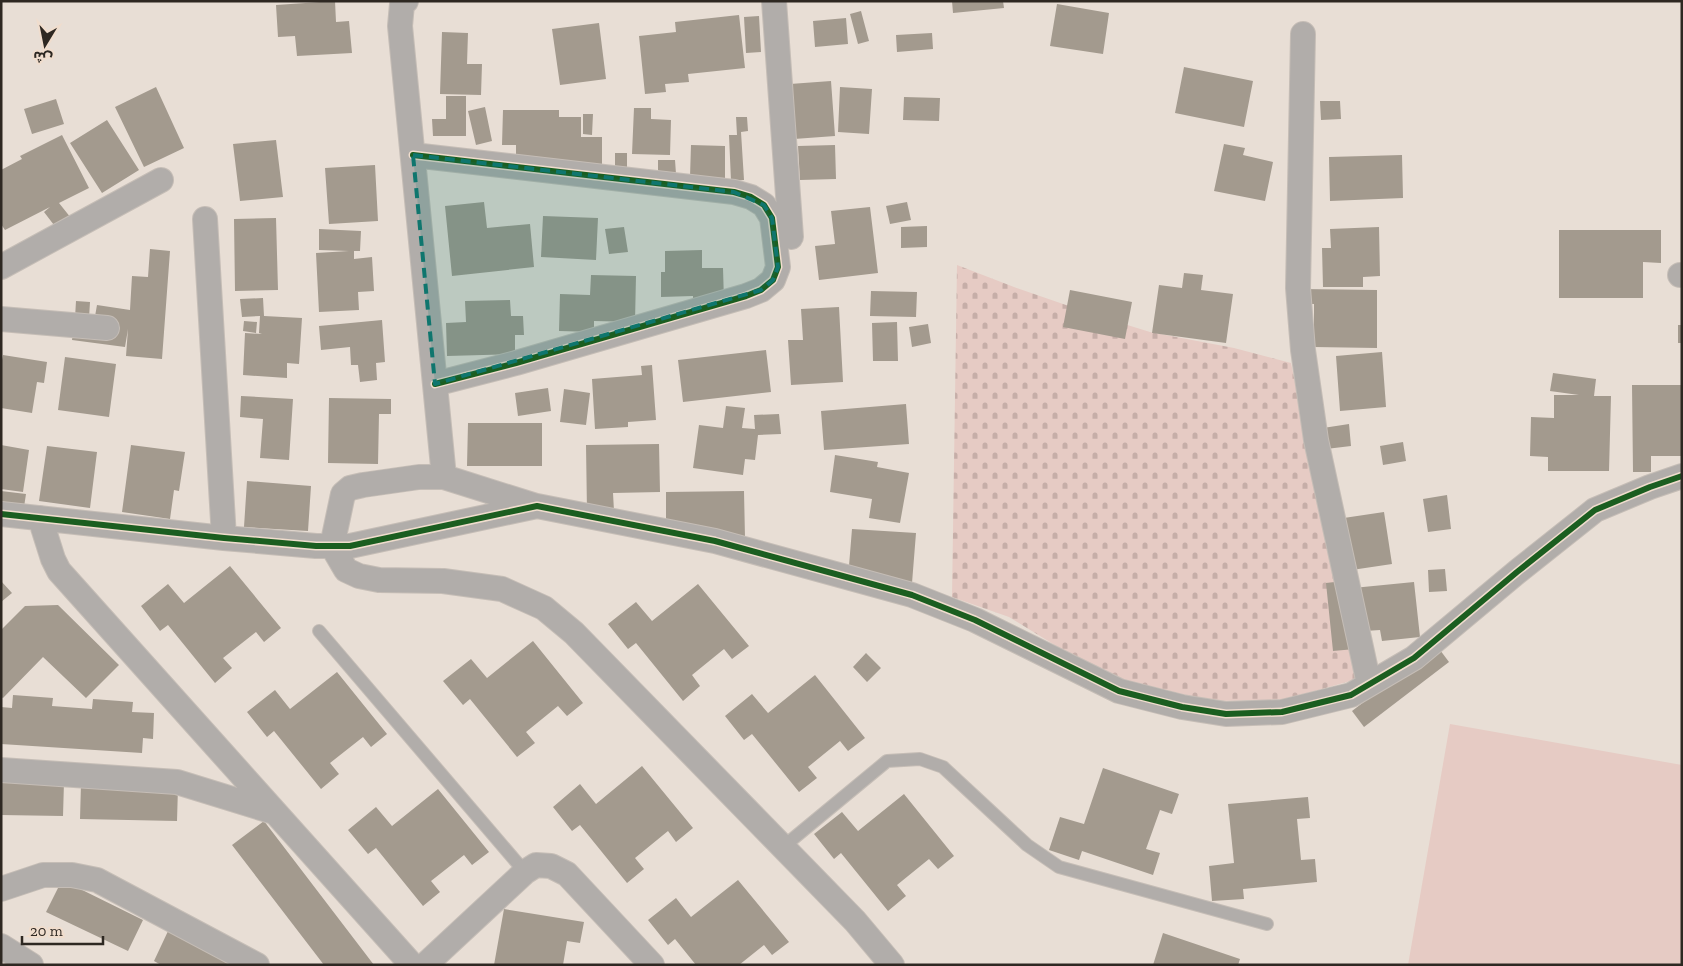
<svg xmlns="http://www.w3.org/2000/svg" width="1683" height="966" font-family="'Zilla Slab','Noto Sans Arabic',serif">
  <style>
    .cemetery { fill: url(#cemetery-stones) }
    .pitch { fill: #e6cbc4 }
    .building { fill: #a39a8e }
    .lines { fill: none; stroke-linecap: round; stroke-linejoin: round }
    .service-casing { stroke: #c5bdb6; stroke-width: 14 }
    .minor-casing { stroke: #c5bdb6; stroke-width: 26 }
    .service { stroke: #b1adaa; stroke-width: 12 }
    .minor { stroke: #b1adaa; stroke-width: 24 }
    .cycleway-casing { stroke: #f0ddcd; stroke-width: 9 }
    .cycleway { stroke: #1b5e20; stroke-width: 6 }
    .marked { fill: #0f766e; fill-opacity: 0.2; stroke: #0f766e; stroke-width: 4; stroke-dasharray: 10 6; stroke-linejoin: round }
  </style>
  <defs>
    <pattern id="cemetery-stones" width="16" height="16" patternUnits="userSpaceOnUse" patternTransform="scale(1.25)"><rect width="16" height="16" fill="#e6cbc4"/><path d="M2 7V4a2 2 0 0 1 4 0v3zM10 15v-3a2 2 0 0 1 4 0v3z" fill="#c6aea8"/></pattern>
  </defs>
  <rect width="100%" height="100%" fill="#e8ded5"/>
  <path class="cemetery" d="M957,265L1014,287L1092,314L1150,332L1234,348L1291,363L1357,679L1284,700L1208,701L1147,690L1071,655L1009,617L952,597Z"/>
  <path class="pitch" d="M1450,724L1682,765V965H1408Z"/>
  <path class="building" d="M335,1L336,22L349,21L352,53L297,56L295,36L278,37L276,5Z
    M952,1H1003L1004,8L953,13Z
    M1057,4L1109,13L1103,54L1050,46Z
    M861,11L869,41L858,44L850,14Z
    M739,15L745,68L688,74L689,82L665,84L666,92L645,94L639,36L676,32L675,22Z
    M759,16L761,52L746,53L744,17Z
    M846,18L848,44L815,47L813,21Z
    M599,23L606,79L560,85L552,29Z
    M442,32L468,33L467,64H482L481,95L440,94Z
    M932,33L933,49L897,52L896,35Z
    M1184,67L1253,81L1244,127L1175,113Z
    M831,81L835,136L794,139L790,84Z
    M156,87L184,148L144,167L115,107Z
    M840,87L872,89L869,134L838,132Z
    M446,96H466V136H433L432,119H446Z
    M904,97L940,98L939,121L903,120Z
    M56,99L64,124L32,134L24,109Z
    M1320,101H1340L1341,119L1321,120Z
    M485,107L492,141L476,145L468,111Z
    M634,108H651V119L671,120L670,155L632,154Z
    M503,110H559V117H581V137H602V169L560,168V159H516V145H502Z
    M583,114H593L592,135L583,134Z
    M736,117H747L748,131L741,132L744,180L731,181L729,135H737Z
    M107,120L139,170L102,193L70,143Z
    M62,135L89,188L59,203L71,218L57,229L44,212L50,207L5,230L1,224V170L22,159L20,156Z
    M276,140L283,197L240,201L233,144Z
    M1224,144L1245,148L1243,155L1273,162L1265,201L1214,191Z
    M691,145L725,146V178L690,177Z
    M835,145L836,179L800,180L798,146Z
    M615,153H627V169H615Z
    M1402,155L1403,198L1330,201L1329,157Z
    M658,160H675L676,174H658Z
    M375,165L378,221L329,224L325,168Z
    M484,202L487,228L530,224L534,267L452,276L445,206Z
    M907,202L911,220L890,224L886,206Z
    M870,207L878,273L819,280L815,246L835,244L831,211Z
    M543,216L598,218L596,260L541,257Z
    M276,218L278,290L235,291L234,219Z
    M927,226V247L901,248V227Z
    M624,227L628,252L609,254L605,229Z
    M1379,227L1380,276L1363,277V287H1323L1322,248H1331L1330,229Z
    M319,229L361,231L360,251H354V259L372,257L374,291L358,292L359,310L319,312L316,253L349,251L319,250Z
    M1559,230H1661V263L1643,262V298H1559Z
    M150,249L170,251L162,359L126,356L128,329L125,347L72,340L75,319L94,322L97,305L130,310L132,276L148,277Z
    M702,250V268H723L724,301L693,302V296L661,297V272H665V251Z
    M1184,273L1203,275L1201,290L1233,294L1226,343L1152,333L1159,285L1182,288Z
    M591,275L636,276L635,322L594,321V332L559,331L560,294L590,295Z
    M1301,289L1377,290V348L1314,347V304H1301Z
    M1070,290L1132,302L1125,339L1063,327Z
    M871,291L917,292L916,317L870,316Z
    M263,298L264,316L302,318L299,364L287,363V378L243,375L245,333L262,334L259,333L260,316L242,317L240,299Z
    M510,300L511,316H523L524,335H515V354L447,356L446,323L466,322L465,301Z
    M76,301L90,302L89,318H75Z
    M839,307L843,382L791,385L788,340H803L801,309Z
    M382,320L385,362L376,363L377,380L360,382L358,365H351L350,347L321,350L319,326Z
    M244,321L257,322L256,333L243,331Z
    M897,322L898,361H873L872,323Z
    M928,324L931,343L912,347L909,327Z
    M1678,325H1682V343H1678Z
    M766,350L771,392L683,402L678,360Z
    M1382,352L1386,407L1340,411L1336,356Z
    M3,355L47,362L44,383L37,382L32,413L1,408V365Z
    M65,357L116,364L109,417L58,410Z
    M652,365L656,420L628,422V427L595,429L592,379L642,375L641,366Z
    M1553,373L1596,379L1594,396H1611L1609,471H1548V457L1530,456L1531,417L1554,418V395H1579L1550,391Z
    M1632,385H1682V456H1651V472H1633Z
    M548,388L551,411L518,416L515,393Z
    M564,389L590,393L586,425L560,422Z
    M241,396L293,399L289,460L260,458L263,419L240,417Z
    M329,398L391,399V414H379L378,464L328,463Z
    M906,404L909,444L824,450L821,411Z
    M726,406L745,408L742,428L755,429L754,415L779,414L781,434L758,435L755,460L745,459L743,475L693,468L699,425L723,428Z
    M468,423H542V466H467Z
    M1349,424L1351,446L1326,449L1323,428Z
    M1403,442L1406,461L1383,465L1380,446Z
    M659,444L660,492L613,493L614,511L587,512L586,445Z
    M1,445L29,450L23,492L1,489Z
    M131,445L185,452L179,491L174,490L170,519L122,512Z
    M47,446L97,452L90,508L39,501Z
    M835,455L878,462L877,467L909,473L900,523L869,518L872,499L830,492Z
    M247,481L311,486L308,531L244,527Z
    M1,491L26,494L24,507L1,504Z
    M744,491L745,538L666,539V492Z
    M1447,495L1451,529L1428,532L1423,499Z
    M1384,512L1392,564L1345,571L1337,519Z
    M852,529L916,533L912,583L848,578Z
    M230,566L281,628L264,642L256,632L223,658L232,668L215,683L168,625L160,631L141,606L168,584L184,603Z
    M1445,569L1447,591L1429,592L1428,570Z
    M1352,580L1353,588L1414,582L1420,637L1382,641L1380,630L1365,631L1366,648L1333,651L1326,583Z
    M1,581L12,593L1,602Z
    M698,584L749,646L732,659L724,649L692,675L700,686L683,701L636,643L628,649L608,624L636,602L652,621Z
    M58,605L119,665L86,698L43,657L3,698L1,697V630L25,606Z
    M533,641L583,703L567,716L558,706L526,732L535,743L517,757L470,699L463,705L443,681L471,659L487,678Z
    M1437,646L1449,662L1364,727L1352,711Z
    M866,653L881,668L867,682L853,667Z
    M337,672L387,734L371,747L363,737L330,763L339,774L321,789L274,731L267,737L247,712L275,690L290,709Z
    M815,675L865,738L848,751L840,741L808,767L817,778L799,792L752,734L744,740L725,716L752,694L768,713Z
    M13,695L53,698L52,706L92,709L93,699L133,702L132,712L154,713L153,739L143,738L142,753L1,744V707L12,708Z
    M642,766L693,828L676,842L668,831L635,858L644,869L627,883L580,825L572,831L553,807L580,784L596,804Z
    M1103,768L1179,794L1172,814L1160,810L1146,849L1160,853L1153,875L1082,851L1079,860L1049,850L1060,817L1084,824Z
    M1,780L64,782L63,816L1,815Z
    M81,784L178,787L177,821L80,819Z
    M438,789L489,852L472,865L464,855L431,881L440,892L423,906L376,848L368,854L348,830L376,807L392,826Z
    M904,794L954,856L938,869L929,859L897,885L906,896L888,911L841,853L834,859L814,834L842,812L858,831Z
    M1308,797L1310,818L1297,819L1301,860L1315,859L1317,882L1243,889L1244,899L1212,901L1209,866L1234,863L1228,804Z
    M264,821L374,965H324L232,845Z
    M62,880L143,920L128,951L46,912Z
    M738,880L789,942L772,955L764,945L739,965H696L675,939L668,945L648,920L676,898L691,917Z
    M504,909L584,922L580,943L567,941L563,965H494Z
    M169,929L242,965H161L154,961Z
    M1163,933L1240,959L1238,965H1153Z"/>
  <g class="lines">
    <g class="service-casing">
      <path id="service" d="M319,631L525,872
        M783,847L887,761L920,759L943,767L1027,845L1059,867L1267,924"/>
    </g>
    <g class="minor-casing">
      <path id="minor" d="M406,1L402,4L400,26L444,477
        M774,1L791,237
        M1303,34L1298,288L1303,350L1316,440L1369,684
        M413,155L734,192L751,197L764,205L772,218L778,267L773,280L761,290L746,296L516,363L435,384
        M205,219L224,538
        M1,267L161,180
        M1680,275H1682
        M1,319L107,328
        M536,506L444,477H419L363,485L350,488L343,494L332,546L346,570L359,576L379,580L443,581L502,589L544,608L574,633L855,921L892,965
        M1,514L224,538L316,546H350L537,506L715,541L912,595L975,620L1119,691L1182,707L1226,714L1282,712L1351,695L1414,658L1517,572L1595,510L1650,487L1682,476
        M40,518L53,559L59,571L412,965
        M1,770L177,782L274,812
        M1,889L43,875H72L97,880L257,965
        M1,946L31,965
        M425,965L525,872L536,865L551,866L567,874L652,965"/>
    </g>
    <use href="#service" class="service"/>
    <use href="#minor" class="minor"/>
    <g class="cycleway-casing">
      <path id="cycleway" d="M413,155L734,192L751,197L764,205L772,218L778,267L773,280L761,290L746,296L516,363L435,384
        M1,514L224,538L316,546H350L537,506L715,541L912,595L975,620L1119,691L1182,707L1226,714L1282,712L1351,695L1414,658L1517,572L1595,510L1650,487L1682,476"/>
    </g>
    <use href="#cycleway" class="cycleway"/>
  </g>
  <path class="marked" d="M413,155L734,192L764,205L772,218L778,267L773,280L761,290L435,384Z"/>
  <rect width="1683" height="966" fill="none" stroke="#2e2822" stroke-width="5"/>
  <g transform="translate(45 45) rotate(190)" stroke="#f0ddcd" stroke-width="4" paint-order="stroke">
  <path d="M0-4L9 19L0 12L-9 19Z" fill="#2e2822"/>
  <text y="-8" font-size="14" font-weight="bold" text-anchor="middle" fill="#2e2822">ش</text>
  </g>
  <path d="M22 936v8h81v-8" fill="none" stroke="#2e2822" stroke-width="2.5"/>
  <text x="30" y="936" font-size="15" fill="#2e2822" stroke="#f0ddcd" stroke-width="4" paint-order="stroke">20 m</text>
</svg>
